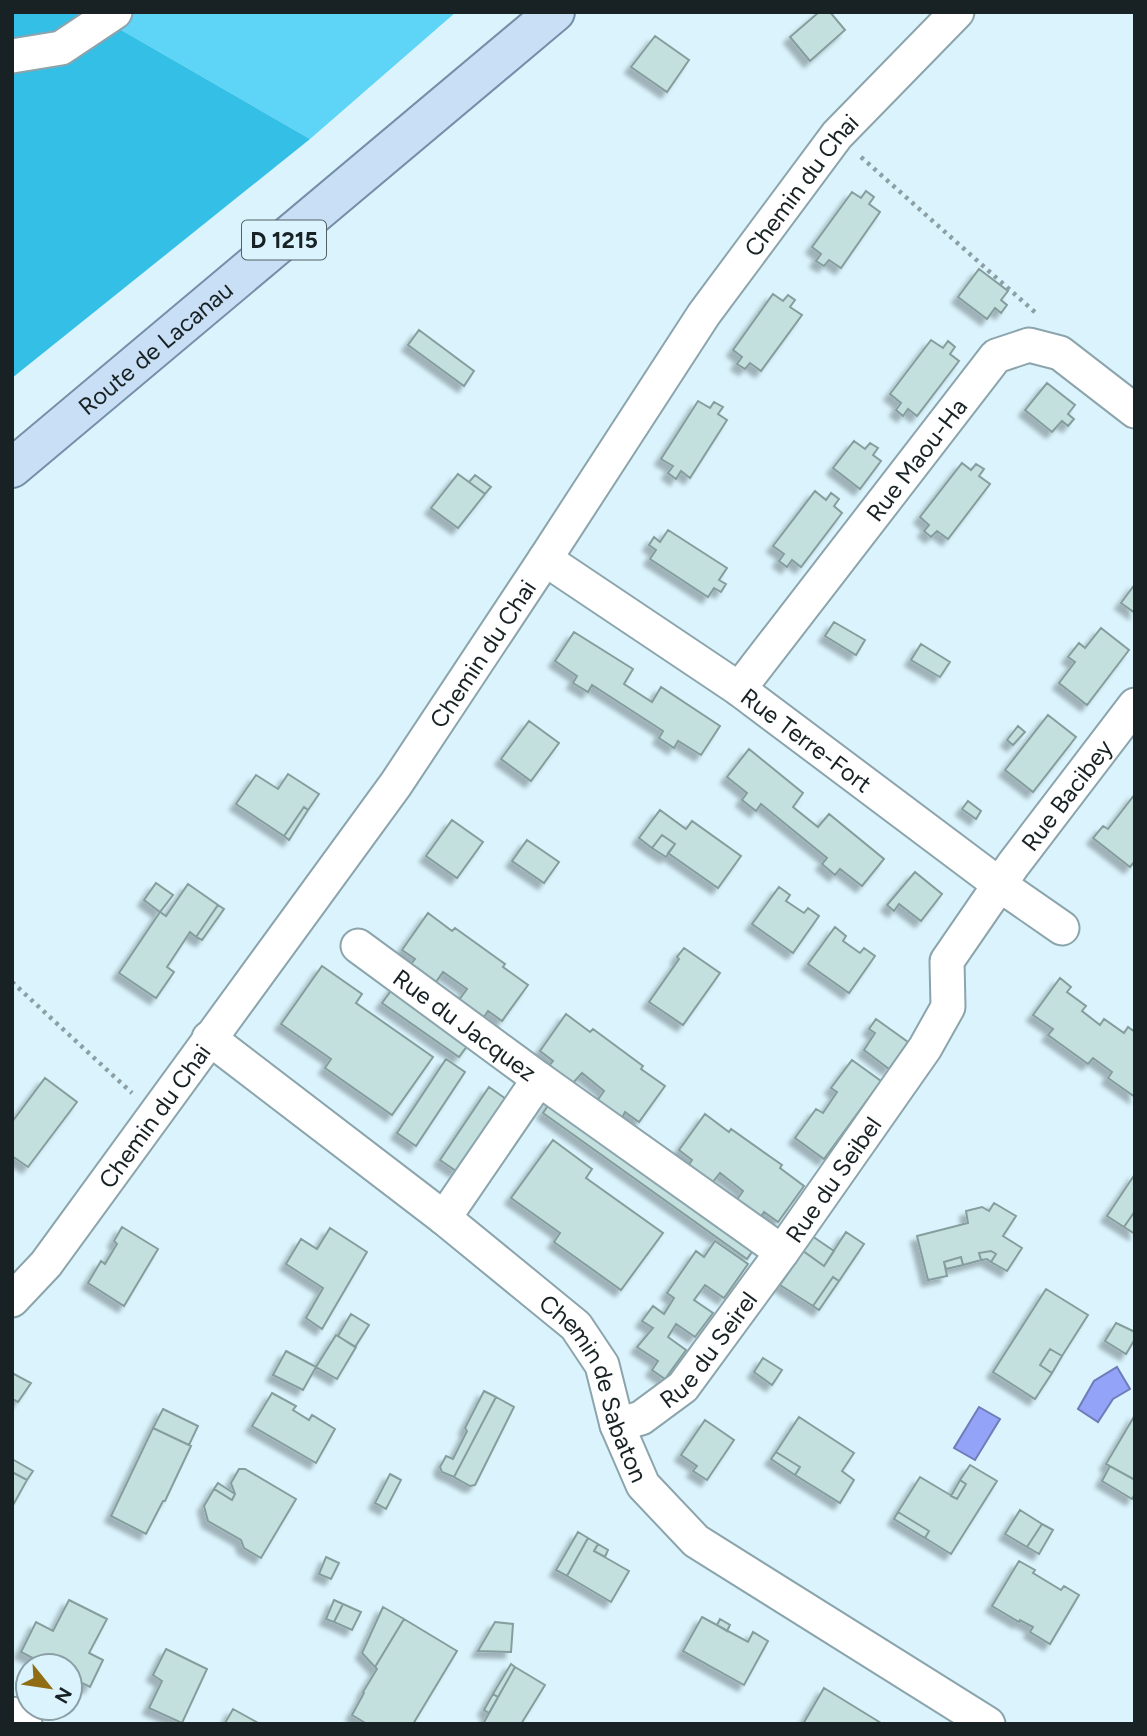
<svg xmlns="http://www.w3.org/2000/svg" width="1147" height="1736" font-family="Figtree,sans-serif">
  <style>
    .green { fill: #5ed4f7 }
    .forest { fill: #34c0e6 }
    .water { fill: #93a3f8; stroke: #6e7cb9; stroke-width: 2 }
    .building { fill: #c3dfde; stroke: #859e9d; stroke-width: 2; filter: url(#shadow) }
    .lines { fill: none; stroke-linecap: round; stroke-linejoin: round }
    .minor-casing { stroke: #8ca4ac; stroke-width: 37 }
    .major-casing { stroke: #748fa8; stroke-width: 42 }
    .path { stroke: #8c9fa5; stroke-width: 4.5; stroke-dasharray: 3.5 5; stroke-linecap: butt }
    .minor { stroke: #fff; stroke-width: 33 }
    .major { stroke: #c9dff5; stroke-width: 38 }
    .labels { text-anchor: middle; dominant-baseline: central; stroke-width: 6; stroke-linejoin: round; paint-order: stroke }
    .shield { fill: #daf3fc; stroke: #526166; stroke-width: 2 }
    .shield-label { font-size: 23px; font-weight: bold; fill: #182225 }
    .street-label { font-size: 24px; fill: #182225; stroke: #daf3fc }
  </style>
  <defs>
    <filter id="shadow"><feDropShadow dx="-6" dy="6" stdDeviation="2" flood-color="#0004"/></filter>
  </defs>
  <rect width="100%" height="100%" fill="#daf3fc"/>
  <path class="green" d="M90,12H456L310,139Z"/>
  <path class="forest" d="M12,12H90L310,139L12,378Z"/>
  <path class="water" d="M1117,1367L1130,1389L1113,1399L1098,1422L1078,1409L1094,1381Z
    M979,1407L1000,1419L975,1460L954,1448Z"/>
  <path class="building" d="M819,12H830L845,30L810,61L790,37Z
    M655,36L689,60L667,92L631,67Z
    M866,191L874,197L869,204L880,212L841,268L829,260L824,266L816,261L821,254L812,247L852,192L861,198Z
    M979,269L1008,291L1001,300L1007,305L1001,313L995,308L987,319L958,297Z
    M773,294L783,301L788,295L795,300L790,307L802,315L761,371L750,363L745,369L737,364L742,357L733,350Z
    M419,330L474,371L464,386L408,345Z
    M931,340L943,348L948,341L955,347L950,354L959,361L917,416L908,409L903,416L896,410L901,403L890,394Z
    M1047,383L1075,405L1068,414L1074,419L1068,426L1062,421L1052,432L1025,410Z
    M698,401L710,408L714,402L723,407L718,414L727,420L690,478L681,471L676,479L668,473L673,466L661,459Z
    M854,441L865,449L870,443L878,448L873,455L881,461L860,489L833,468Z
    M962,463L971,470L976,464L984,469L979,476L990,484L948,539L937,531L931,537L924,531L929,525L920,517Z
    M458,474L485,494L458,528L431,508Z
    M475,475L491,487L485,494L469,482Z
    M815,491L826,500L831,493L839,499L834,506L842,513L801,567L792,560L787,567L779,561L784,554L773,546Z
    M668,530L727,568L719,580L726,584L721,592L714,588L708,597L650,559L656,550L649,545L654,537L660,542Z
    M1135,584V613L1121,603Z
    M834,622L865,640L856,655L825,636Z
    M1101,628L1129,650L1087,705L1059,683L1075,662L1068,657L1079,643L1085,648Z
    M574,632L633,669L624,684L652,702L661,687L720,726L701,755L678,741L674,748L659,738L663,731L592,685L588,692L573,683L577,676L555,661Z
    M921,644L950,662L940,677L911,660Z
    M1048,715L1076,737L1033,792L1005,770Z
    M529,721L559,743L531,781L501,759Z
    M1018,726L1025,732L1013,745L1007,740Z
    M749,749L803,793L793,807L818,827L829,814L884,859L862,886L840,869L835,875L822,864L827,858L761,804L756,811L742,800L747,793L727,777Z
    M288,774L319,794L308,810L304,807L284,836L236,804L256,775L278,789Z
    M1135,794V861L1130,867L1093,838L1103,826L1108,829Z
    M968,801L981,811L976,819L962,809Z
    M304,807L308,810L289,840L284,836Z
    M660,810L686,829L692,821L741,856L718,888L668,853L675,844L662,835L652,848L639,838Z
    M452,820L483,842L457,878L426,856Z
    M662,835L675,844L666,857L652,848Z
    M527,840L559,862L544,883L512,861Z
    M915,872L942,894L921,921L899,904L894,911L887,905Z
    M156,883L173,895L160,912L144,900Z
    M188,884L218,905L196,937L190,932L167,967L174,972L156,998L119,973L160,912L166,916Z
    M779,887L790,895L786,901L804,913L808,908L819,916L793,953L752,924Z
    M218,905L224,909L202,940L196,937Z
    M428,913L452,931L455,928L505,964L503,967L528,985L502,1021L488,1011L484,1017L459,1000L467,989L443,972L436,982L411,964L415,959L402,950Z
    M835,927L846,936L843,941L860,953L864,948L875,956L849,993L808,964Z
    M684,948L720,973L683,1025L649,1002L679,959L677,957Z
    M322,966L362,994L356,1003L433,1057L392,1115L325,1068L331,1059L281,1024Z
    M1060,978L1071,987L1067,992L1086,1006L1082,1011L1100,1025L1104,1019L1124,1033L1128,1027L1135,1032V1097L1108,1078L1112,1072L1093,1058L1088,1064L1048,1035L1053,1029L1033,1015Z
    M396,984L473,1038L459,1057L382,1003Z
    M566,1014L590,1032L593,1029L643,1066L641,1069L665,1086L639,1122L625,1112L622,1118L597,1101L604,1091L582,1073L573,1083L549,1066L553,1061L540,1051Z
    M876,1019L908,1042L889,1069L864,1050L875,1033L869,1029Z
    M446,1059L465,1072L416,1146L397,1133Z
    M852,1060L881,1081L824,1159L795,1138L816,1109L823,1113L837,1092L831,1088Z
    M45,1078L77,1102L28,1167L12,1156V1122Z
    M489,1087L506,1099L456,1171L440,1160Z
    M554,1097L758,1243L747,1259L543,1113Z
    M705,1114L729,1132L731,1129L782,1165L780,1168L804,1186L778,1222L764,1212L760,1218L736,1201L743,1191L720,1173L712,1183L688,1166L692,1160L679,1150Z
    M553,1140L592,1169L586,1178L663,1233L621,1290L554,1242L560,1233L511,1198Z
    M1135,1174V1211L1124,1227L1107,1216Z
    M994,1203L1016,1216L1003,1236L1022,1248L1007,1271L991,1262L996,1254L991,1251L979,1253L981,1260L963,1265L961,1257L944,1262L947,1276L928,1280L917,1236L968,1223L966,1211L982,1207L989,1211Z
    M1135,1211V1234L1124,1227Z
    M122,1227L158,1249L124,1306L88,1283L101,1261L105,1264L117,1244L114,1241Z
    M330,1228L367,1252L322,1329L306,1318L323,1288L286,1264L301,1239L317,1249Z
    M846,1232L864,1244L839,1281L833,1277L813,1306L780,1285L803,1251L824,1266Z
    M812,1236L834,1251L824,1266L803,1251Z
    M715,1241L748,1264L724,1298L705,1285L694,1300L713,1313L695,1337L676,1324L668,1337L686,1350L665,1379L652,1370L658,1361L637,1347L653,1328L642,1321L653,1306L664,1314L674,1298L667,1293L696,1251L704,1257Z
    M991,1251L996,1254L991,1262L987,1259L981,1260L979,1253Z
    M961,1257L963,1265L946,1269L944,1262Z
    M833,1277L839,1281L819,1310L813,1306Z
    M1046,1289L1088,1315L1062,1356L1050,1349L1040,1365L1052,1373L1035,1399L993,1372Z
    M351,1314L369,1325L355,1347L338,1336Z
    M1116,1323L1135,1332V1339L1126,1354L1105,1341Z
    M336,1335L356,1347L337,1379L316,1367Z
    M1050,1349L1062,1356L1052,1373L1040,1365Z
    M286,1351L316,1367L303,1390L273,1375Z
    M763,1358L782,1370L772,1385L754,1372Z
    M12,1373L31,1383L18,1402L12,1399Z
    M484,1391L496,1397L454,1477L442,1472L440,1467L446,1456L453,1459L467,1431L465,1428Z
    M272,1393L296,1406L293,1410L309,1420L312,1415L335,1429L316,1463L252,1426Z
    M496,1397L514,1407L475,1485L470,1486L454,1477Z
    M163,1409L198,1426L189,1445L153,1428Z
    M1135,1415V1480L1106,1464Z
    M799,1417L854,1453L842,1471L854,1480L840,1503L795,1475L800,1467L776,1452Z
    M705,1420L734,1440L707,1480L693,1471L697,1466L681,1455Z
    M153,1428L191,1446L165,1501H163L146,1534L111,1516Z
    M776,1452L800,1467L795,1475L771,1459Z
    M12,1459L33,1471L27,1480L12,1472Z
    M970,1465L997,1481L951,1554L925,1538L929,1531L898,1512L920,1477L957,1499L966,1484L960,1480Z
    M1110,1466L1135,1480V1494L1132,1499L1102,1481Z
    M239,1469H245L296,1499L261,1558L244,1548L241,1540L208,1521L204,1506L214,1489L232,1500L235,1494L231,1483Z
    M12,1472L27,1480L12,1507Z
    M390,1474L401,1480L386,1509L375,1503Z
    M960,1480L966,1484L957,1499L951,1496Z
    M218,1483L235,1494L232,1500L214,1489Z
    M1020,1510L1042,1524L1027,1547L1005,1534Z
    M898,1512L929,1531L925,1538L894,1519Z
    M1042,1524L1053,1530L1039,1554L1027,1547Z
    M578,1532L588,1538L567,1576L556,1570Z
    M588,1538L598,1544L594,1551L629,1571L611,1602L567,1576Z
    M598,1544L608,1550L605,1557L594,1551Z
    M326,1557L339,1563L331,1579L319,1574Z
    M1019,1561L1035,1570L1033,1573L1061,1590L1064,1586L1079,1595L1050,1644L1030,1632L1033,1627L1020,1620L1019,1622L992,1606Z
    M69,1600L107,1619L89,1653L103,1660L90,1687L70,1677V1666H48L21,1652L36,1622L53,1631Z
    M334,1600L343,1604L334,1622L326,1619Z
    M343,1604L361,1612L352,1630L334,1622Z
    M383,1607L404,1619L375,1667L362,1653Z
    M702,1617L748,1642L753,1632L768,1641L744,1685L683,1651Z
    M404,1619L457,1651L413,1724H367L352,1715L364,1693L363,1692L377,1669L375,1667Z
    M720,1619L730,1625L727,1631L717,1625Z
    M495,1622L513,1624L511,1652L478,1651Z
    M166,1649L207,1669L182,1723L149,1708L162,1681L153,1675Z
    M511,1664L515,1667L498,1697L493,1694Z
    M515,1667L545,1685L521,1724H483Z
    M824,1688L881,1723V1724H803Z
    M493,1694L498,1697L489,1713L484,1710Z
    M233,1709L260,1724H226L225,1723Z"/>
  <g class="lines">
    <g class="minor-casing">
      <g id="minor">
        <path d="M12,56L61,48L115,12"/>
        <path id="s1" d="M545,559L739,689L1000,885L1062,928"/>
        <path id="s2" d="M739,689L996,356L1029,345L1060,353L1135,411"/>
        <path id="s3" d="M358,946L539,1079L444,1218"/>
        <path id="s4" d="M209,1038L444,1218L576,1326L602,1365L617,1425L643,1485L696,1541L988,1724"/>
        <path id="s5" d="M539,1079L782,1252L925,1048L948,1007L947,961L1013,865L1135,705"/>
        <path id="s6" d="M12,1300L46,1264L396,784L545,559L704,314L837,135L957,12"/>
        <path id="s7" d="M617,1425L641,1418L683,1387L782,1252"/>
        <path d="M12,1714L25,1724"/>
      </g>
    </g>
    <g class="major-casing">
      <g id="major">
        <path id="s8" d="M12,468L555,12"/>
      </g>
    </g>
    <path class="path" d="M861,157L1037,314
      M12,982L132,1093"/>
    <use href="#minor" class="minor"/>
    <use href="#major" class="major"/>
  </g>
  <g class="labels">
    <rect class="shield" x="242" y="220.5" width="84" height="39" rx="5"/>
    <g class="shield-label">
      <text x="284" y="240">D 1215</text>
    </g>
    <g class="street-label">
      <text stroke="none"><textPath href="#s6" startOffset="1367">Chemin du Chai</textPath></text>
      <text stroke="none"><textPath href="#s8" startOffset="187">Route de Lacanau</textPath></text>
      <text stroke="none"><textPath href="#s2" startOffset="290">Rue Maou-Ha</textPath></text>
      <text stroke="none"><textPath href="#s6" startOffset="800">Chemin du Chai</textPath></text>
      <text stroke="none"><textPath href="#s1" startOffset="318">Rue Terre-Fort</textPath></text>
      <text stroke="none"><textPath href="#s5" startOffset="845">Rue Bacibey</textPath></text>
      <text stroke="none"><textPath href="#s3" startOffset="133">Rue du Jacquez</textPath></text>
      <text stroke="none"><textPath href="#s6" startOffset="233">Chemin du Chai</textPath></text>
      <text stroke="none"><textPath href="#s5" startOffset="387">Rue du Seibel</textPath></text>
      <text stroke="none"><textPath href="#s7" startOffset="122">Rue du Seirel</textPath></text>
      <text stroke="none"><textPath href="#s4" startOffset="530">Chemin de Sabaton</textPath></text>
    </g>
  </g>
  <rect width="1147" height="1736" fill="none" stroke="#182225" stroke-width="28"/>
  <g transform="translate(49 1687) rotate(120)"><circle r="33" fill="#daf3fc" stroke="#8c9fa6" stroke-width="2"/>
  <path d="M0-5L12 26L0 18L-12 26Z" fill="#906d13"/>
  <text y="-10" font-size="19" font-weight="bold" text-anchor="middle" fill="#182225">N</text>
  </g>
</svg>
